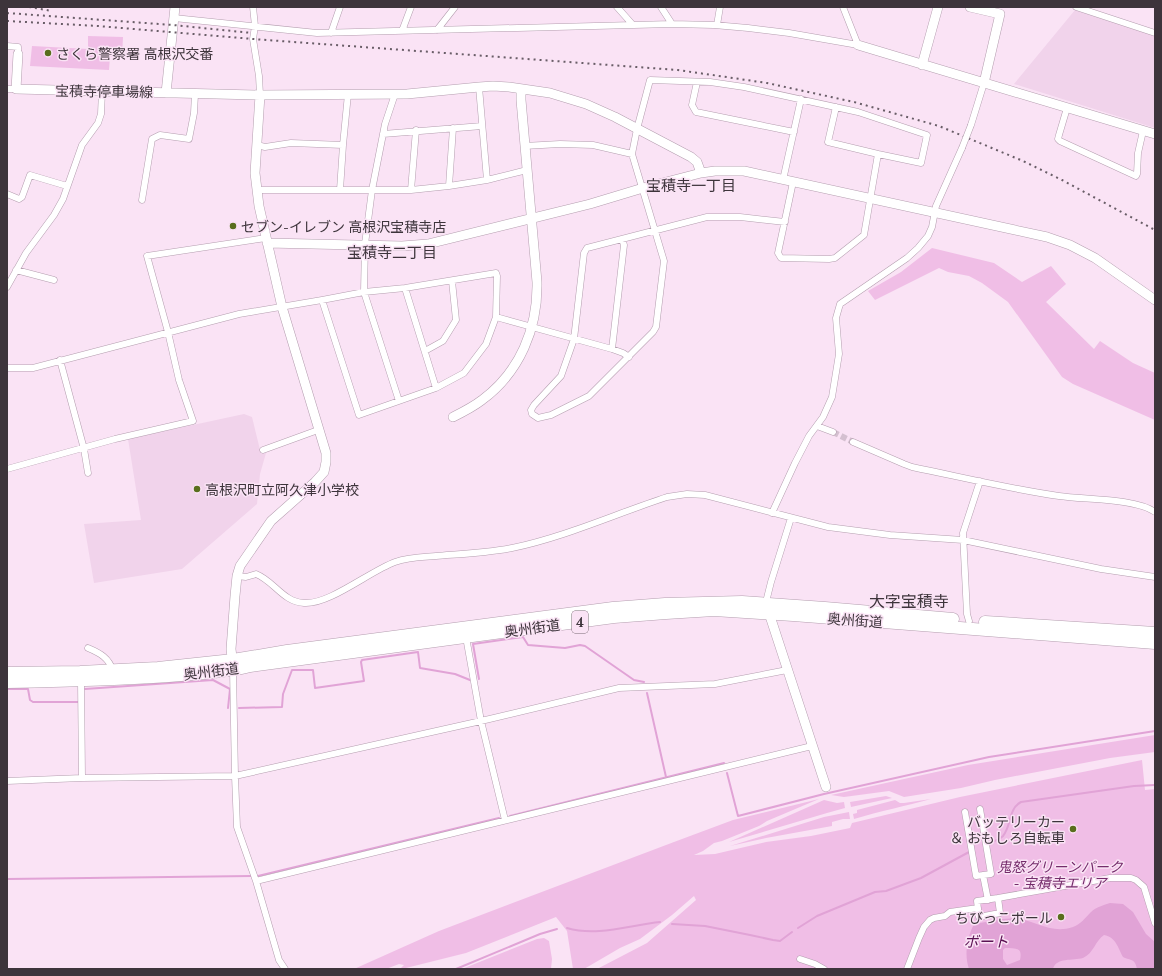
<svg xmlns="http://www.w3.org/2000/svg" width="1162" height="976" font-family="'PT Serif','Noto Sans JP',serif">
  <style>
    .built { fill: #f1d3eb }
    .green { fill: #f0bee6 }
    .water { fill: #e1a3d6; fill-rule: evenodd }
    .lines { fill: none; stroke-linecap: round; stroke-linejoin: round }
    .stream { stroke: #e1a3d6; stroke-width: 2 }
    .street-tunnel { stroke: #d4c0d0; stroke-width: 6; stroke-dasharray: 6 3; stroke-linecap: butt }
    .street-casing { stroke: #b49eaf; stroke-width: 7 }
    .secondary-casing { stroke: #b49eaf; stroke-width: 10 }
    .highway-casing { stroke: #b49eaf; stroke-width: 13 }
    .street { stroke: #fff; stroke-width: 6 }
    .secondary { stroke: #fff; stroke-width: 9 }
    .highway { stroke: #fff; stroke-width: 12 }
    .rail { stroke: #695d67; stroke-width: 2; stroke-dasharray: 2 4; stroke-linecap: butt }
    .street-bridge-casing { stroke: #b49eaf; stroke-width: 7; stroke-linecap: butt }
    .street-bridge { stroke: #fff; stroke-width: 6 }
    .poi-dot { fill: #596e1d; stroke: #fae3f5; stroke-width: 1.5 }
    .labels { text-anchor: middle; dominant-baseline: central; stroke-width: 3; stroke-linejoin: round; paint-order: stroke }
    .shield { fill: #fae3f5; stroke: #766873; stroke-width: 1 }
    .shield-label { font-size: 13px; font-weight: bold; fill: #3d343b }
    .poi-label { font-size: 14px; fill: #3d343b; stroke: #fae3f5; text-anchor: start }
    .street-label { font-size: 14px; fill: #3d343b; stroke: #fae3f5 }
    .park-label { font-size: 14px; font-style: italic; fill: #742c6b; stroke: #fae3f5 }
    .neighbourhood-label { font-size: 15px; fill: #3d343b; stroke: #fae3f5 }
    .water-label { font-size: 15px; font-style: italic; fill: #5b1253; stroke: #fae3f5 }
    .quarter-label { font-size: 16px; fill: #3d343b; stroke: #fae3f5 }
  </style>
  <rect width="100%" height="100%" fill="#fae3f5"/>
  <path class="built" d="M1075,10L1155,36V128L1014,84Z
    M244,414L252,417L261,454L266,453L260,474L257,504L182,569L94,583L84,524L141,520L128,439Z"/>
  <path class="green" d="M88,36L123,37L122,57H110L109,70L30,66L32,46L88,49Z
    M932,248L994,263L1022,282L1051,266L1066,284L1046,302L1094,349L1100,341L1133,363L1155,373V420L1073,384L1062,377L1008,302L982,283L969,276L948,272L939,268L875,300L868,291L901,272Z
    M1155,735V752L1110,758L995,780L961,788L904,797L889,791L844,797L831,795L968,765Z
    M1142,760L1145,790L1155,789V969H597L647,943L696,900L694,896L672,915L640,939L620,948L584,969H573L567,931L556,917L466,953L402,969H400L404,965L399,964L386,969H354L439,931L674,842L733,820L819,799L767,821L759,826L722,841L714,843L703,851L694,855L715,854L766,842L811,836L850,828L852,823L960,797Z
    M886,796L892,798L851,807L850,802Z
    M931,799C906,806 880,811 854,819L853,814L857,813V810L895,800L900,803H904Z
    M824,800L837,803L844,802L845,808L827,813L729,842Z
    M849,812L850,819H843L832,822V826L766,838L730,846L824,817Z
    M544,938L549,941L552,959L551,969H462L537,939Z"/>
  <path class="water" d="M1110,903L1123,904L1133,912L1146,934L1155,942V969H1137C1135,958 1131,961 1123,957C1118,948 1116,937 1104,935C1095,941 1094,953 1083,958C1073,961 1056,957 1053,969H969C964,954 967,938 974,924C988,922 1004,917 1019,919C1038,922 1052,934 1073,927C1081,924 1085,918 1091,912C1096,907 1104,905 1110,903ZM1005,948C1015,949 1023,946 1020,960L1007,965L1003,959V950Z"/>
  <g class="lines">
    <path class="stream" d="M479,679L473,644L523,637L528,645L565,648L580,645L585,646L634,680L644,682
      M7,689H28L30,700L33,702H78
      M85,689L213,680L230,689L228,708
      M647,693L666,777
      M239,708L282,707L283,694L292,670H313L315,688L364,681L361,662L362,660L418,652L420,668L455,674L470,680
      M727,773L738,816L824,794L989,757L1155,731
      M510,816L724,763
      M988,844C993,841 999,840 1003,836C1012,825 1008,809 1021,802L1134,786L1155,785
      M258,876L499,818
      M7,879L251,876
      M672,924L705,926L750,935L773,940L780,941L792,932
      M567,928C597,937 630,925 660,922
      M798,928L817,916L875,892L886,891L921,878L969,852
      M456,969L540,934L557,929"/>
    <path class="street-tunnel" d="M833,432L853,442"/>
    <g class="street-casing">
      <path id="street" d="M253,7L255,26L253,39L259,76L260,95
        M617,7L633,25
        M661,7L672,24
        M843,7L858,45
        M1076,7L1155,33
        M174,18L317,33L672,24L714,25L748,28L789,33L858,45
        M717,25L720,7
        M437,30L455,7
        M402,31L411,7
        M331,33L340,7
        M7,46L18,47V54
        M697,82L692,105L696,112L794,132
        M7,89H16
        M395,94L385,124L372,190L365,244L364,292L399,401
        M836,107L828,142L878,154
        M1067,108L1059,135L1058,139L1060,141L1136,176L1137,174L1138,153L1143,131
        M971,125L984,83
        M383,134L482,126
        M257,145L265,147L291,143L343,145L340,190
        M343,145L348,94
        M524,146L560,144L593,145L632,154
        M487,180L527,170
        M783,180L801,99
        M449,186L453,128
        M257,190H411L449,186L487,180L479,87
        M411,190L416,130
        M7,194L19,199L22,197L30,175L67,186
        M142,200L152,139L160,135L189,139L194,113L195,94
        M785,222L740,217H707L587,248L584,253L574,339L561,376L534,405L531,410L532,414L538,418L551,415L589,396L653,332L656,327L664,261L632,154L637,129L650,80L710,82L744,87L858,112L927,135L921,163L878,154L864,235L835,258L829,259L781,258L778,253L793,182
        M16,270L54,280
        M7,287L26,253L54,215L63,199L82,145L98,123L101,114L102,91
        M405,288L436,388
        M496,317L612,349L623,353L629,357
        M612,349L624,245L622,239
        M425,351L443,341L456,320L452,281
        M60,360L84,449L88,473
        M7,368H33L239,314L322,300L364,292L405,288L496,273L497,276L496,317L486,344L464,373L436,388L359,415L322,300
        M817,426L833,432
        M853,442L904,464L912,467C961,477 1010,489 1059,496C1085,500 1135,498 1155,512
        M263,450L318,430
        M7,469L115,439L193,421L179,380L168,332L147,256L266,238
        M772,513L795,463L809,436L823,417L832,397L839,354L836,318L840,304L907,258L918,248L928,236L932,227L936,206L962,148
        M237,576L246,577L256,574C274,581 283,602 304,603C329,605 370,571 395,562C408,557 422,557 436,556C461,554 487,553 512,548C565,537 615,514 667,497L687,494L705,495L828,527L890,535L963,540L1101,569L1155,577
        M767,605V598L771,582L791,518
        M969,621L967,614L963,533L980,481
        M466,637L481,721L505,820
        M88,648C100,653 109,658 113,671
        M233,670L235,776L237,827L256,881L279,960L285,969
        M81,681L82,778
        M7,781L82,778L235,776L481,721L619,688L715,684L787,670
        M965,812L976,876L991,874L980,809
        M983,875L988,900
        M256,881L812,746
        M998,898L1110,878H1131L1136,880L1144,887L1155,923
        M998,898L1000,913L979,917L977,901Z
        M800,959L815,964L824,969
        M907,969L919,938L924,927L930,920L934,918L945,916L950,912L978,908"/>
    </g>
    <g class="secondary-casing">
      <path id="secondary" d="M970,7L1000,14L984,83
        M858,45L1155,134
        M18,54L16,89L260,95L407,94L479,87L493,86L509,87L550,93L586,104L615,117L691,157L697,162L701,173L715,171H744L1047,237L1070,245L1095,258L1155,300
        M922,65L938,7
        M166,93L175,7
        M267,243L402,246L428,244L590,204L643,188L701,173
        M453,417C463,412 473,407 482,400C520,372 538,328 537,282L521,100V89
        M769,613L826,787
        M233,666L231,649L235,596L237,576L240,566L271,521L315,482L324,472L326,462V453L282,307L259,206L255,173L260,95"/>
    </g>
    <g class="highway-casing">
      <path id="highway" d="M985,622L1155,633
        M7,673L80,672L158,668L233,660L287,651L613,608L665,604L742,602L825,608L953,619
        M7,682C65,681 123,680 181,675C204,673 228,672 250,666L614,617L666,613L714,610L793,615L1155,643"/>
    </g>
    <use href="#street" class="street"/>
    <use href="#secondary" class="secondary"/>
    <use href="#highway" class="highway"/>
    <path class="rail" d="M29,7L52,11
      M7,13L173,25L252,33
      M7,21L98,26L253,39L678,70L767,83L854,102L939,126L1023,161L1062,180L1155,230"/>
    <g class="street-bridge-casing">
      <path id="street-bridge" d="M962,148L971,125"/>
    </g>
    <use href="#street-bridge" class="street-bridge"/>
  </g>
  <g class="poi-dot">
    <circle cx="48" cy="53" r="4"/>
    <circle cx="233" cy="226" r="4"/>
    <circle cx="197" cy="489" r="4"/>
    <circle cx="1073" cy="829" r="4"/>
    <circle cx="1061" cy="917" r="4"/>
  </g>
  <g class="labels">
    <rect class="shield" x="572" y="611" width="16" height="22" rx="3"/>
    <g class="shield-label">
      <text x="580" y="622">4</text>
    </g>
    <g class="poi-label">
      <text x="56" y="53">さくら警察署 高根沢交番</text>
      <text x="241" y="226">セブン-イレブン 高根沢宝積寺店</text>
      <text x="205" y="489">高根沢町立阿久津小学校</text>
      <text x="1065" y="821" text-anchor="end">バッテリーカー<tspan x="1065" dy="16">＆ おもしろ自転車</tspan></text>
      <text x="1053" y="917" text-anchor="end">ちびっこポール</text>
    </g>
    <g class="street-label">
      <text transform="translate(104 91) rotate(1)">宝積寺停車場線</text>
      <text transform="translate(855 620) rotate(4)">奥州街道</text>
      <text transform="translate(532 628) rotate(-8)">奥州街道</text>
      <text transform="translate(211 671) rotate(-7)">奥州街道</text>
    </g>
    <g class="park-label">
      <text x="1060" y="866">鬼怒グリーンパーク<tspan x="1060" dy="16">- 宝積寺エリア</tspan></text>
    </g>
    <g class="neighbourhood-label">
      <text x="691" y="185">宝積寺一丁目</text>
      <text x="392" y="252">宝積寺二丁目</text>
    </g>
    <g class="water-label">
      <text x="986" y="941">ボート</text>
    </g>
    <g class="quarter-label">
      <text x="909" y="601">大字宝積寺</text>
    </g>
  </g>
  <rect width="1162" height="976" fill="none" stroke="#3d343b" stroke-width="16"/>
</svg>
